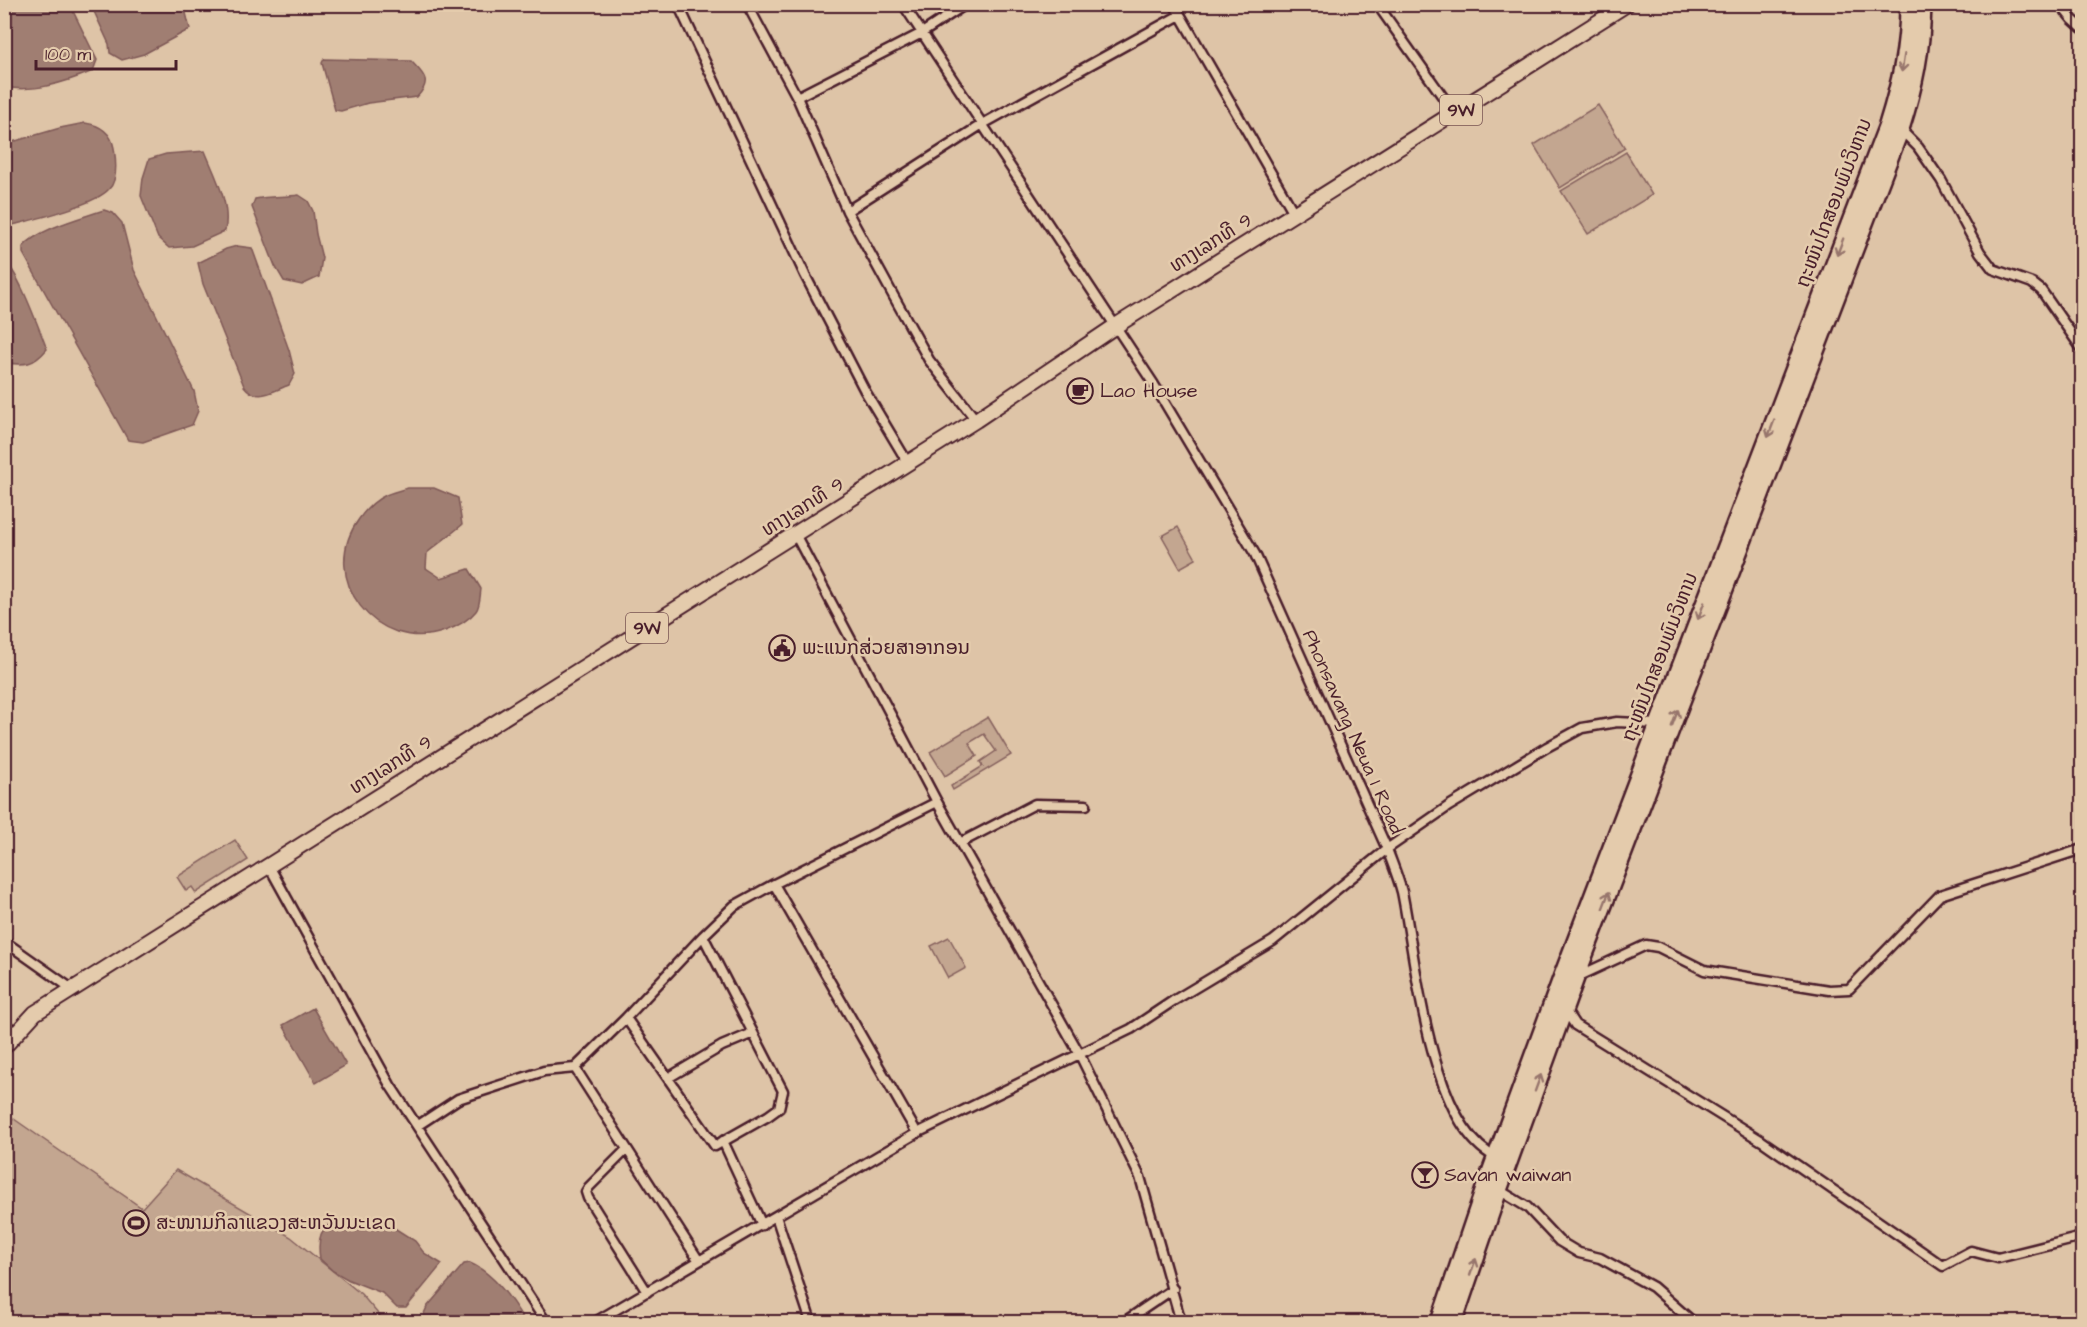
<svg xmlns="http://www.w3.org/2000/svg" width="2087" height="1327" font-family="'Architects Daughter','Noto Sans Lao',sans-serif">
  <style>
    .green { fill: #c3a690; stroke: #86625e; stroke-width: 1.5 }
    .water { fill: #a07e72; stroke: #7e5856; stroke-width: 1.5 }
    .lines { fill: none; stroke-linecap: round; stroke-linejoin: round }
    .minor-casing { stroke: #4a1f2b; stroke-width: 13 }
    .primary-casing { stroke: #4a1f2b; stroke-width: 18 }
    .trunk-casing { stroke: #4a1f2b; stroke-width: 20 }
    .minor { stroke: #e4cbac; stroke-width: 8 }
    .primary { stroke: #e4cbac; stroke-width: 14 }
    .trunk { stroke: #e4cbac; stroke-width: 15 }
    .oneway { stroke: #97756c }
    .labels { text-anchor: middle; dominant-baseline: central; stroke-width: 5; stroke-linejoin: round; paint-order: stroke }
    .shield { fill: #e4cbac; stroke: #785352; stroke-width: 1.5 }
    .shield-label { font-size: 18px; font-weight: bold; fill: #4a1f2b }
    .street-label { font-size: 20px; fill: #4a1f2b; stroke: #e4cbac }
    .poi-label { font-size: 20px; fill: #4a1f2b; stroke: #e4cbac; text-anchor: start }
  </style>
  <rect width="100%" height="100%" fill="#dec4a7"/>
  <filter id="ink" filterUnits="userSpaceOnUse"><feTurbulence type="fractalNoise" baseFrequency=".0167" numOctaves="2"/><feDisplacementMap in="SourceGraphic" scale="12" xChannelSelector="R" yChannelSelector="G"/><feConvolveMatrix kernelMatrix="1 2 1 2 8 2 1 2 1" color-interpolation-filters="sRGB"/></filter>
  <g filter="url(#ink)">
    <path class="green" d="M1598,105L1625,148L1560,188L1534,145Z
      M1626,152L1652,195L1588,234L1561,191Z
      M1178,527L1196,559L1180,568L1162,536Z
      M988,717L1011,755L953,790L951,786L983,766L980,762L996,751L984,734L969,743L977,756L945,776L930,752Z
      M235,840L248,860L196,893L192,887L186,891L177,877Z
      M949,937L966,968L948,978L931,946Z
      M4,1112L142,1208L176,1170L291,1237L361,1294L385,1322H5Z"/>
    <path class="water" d="M5,4L70,5L97,60L93,71C66,82 34,93 5,87Z
      M91,5H184L190,29L144,54L122,60L110,53L109,44Z
      M324,59L411,61C423,74 433,80 417,97L368,103L341,111L335,110L322,63Z
      M85,123C100,125 111,132 114,148C116,160 118,180 109,189C95,205 35,219 13,225L5,217V144L60,128Z
      M205,151C215,176 231,204 225,231L192,246L169,248L158,238L141,196L143,178L149,159L166,154Z
      M299,195L308,201L313,211L316,234L322,258L319,277L302,285L284,281L275,266L252,207L255,199C269,196 284,197 299,195Z
      M104,210L113,213L122,223L134,270L194,391L198,411L192,425L143,442L128,440L23,253V247C38,229 81,218 104,210Z
      M237,246L252,248L289,350L295,374L289,385C272,391 257,403 244,386L203,284L198,263L226,249Z
      M5,262C18,270 40,332 47,349C33,366 25,365 5,363Z
      M408,488H434L458,498L462,525L427,553L426,568L441,578L469,569L481,589C480,596 480,606 476,611C468,621 456,627 445,631C377,655 316,578 359,519C366,509 375,500 386,495C393,492 401,490 408,488Z
      M313,1008L346,1065L316,1083L283,1025Z
      M366,1219L396,1229L415,1241L424,1253L442,1264L406,1308H397L382,1293L349,1280L333,1271L320,1259C314,1219 335,1221 366,1219Z
      M470,1263C493,1273 513,1301 525,1322H426L423,1316L427,1307L464,1264Z"/>
    <g class="lines">
      <g class="minor-casing">
        <path id="minor" d="M678,4L805,275L865,391L908,463
          M747,4L797,97L847,211L894,297L929,360L976,420
          M903,4L1153,383L1255,554L1387,849C1392,863 1398,877 1402,892C1416,958 1429,1129 1498,1158
          M1174,4L1294,213
          M1377,4L1455,114
          M2060,4L2072,19L2082,28
          M797,97L922,33L966,4
          M1899,128L1918,147L1941,180L1980,252L1993,269L2032,283L2041,290L2082,349
          M847,211L981,125L1180,15
          M795,534L937,802L1079,1053L1140,1177L1181,1322
          M960,843L1035,804L1086,805
          M269,866L390,1085L546,1322
          M774,884L917,1133
          M4,941L72,989
          M1577,977L1646,945L1658,947L1704,970L1829,990L1849,989L1940,895L2082,849
          M1565,1010L1575,1025L1762,1141L1943,1266L1971,1251L1998,1258L2082,1237
          M626,1018L715,1146L768,1116L779,1108L783,1091L703,936
          M4,1023L16,1033
          M575,1068L699,1261
          M668,1078L722,1046L753,1033
          M417,1126L458,1099L544,1071L575,1068L626,1018L703,936L734,906L774,884L937,802
          M723,1141L762,1225
          M627,1149L589,1187L586,1192L588,1198L647,1292
          M1499,1190L1527,1207L1559,1241L1579,1253L1600,1258L1653,1287L1693,1322
          M776,1216L811,1322
          M595,1322L917,1133L1131,1029L1173,1001L1273,941L1387,849L1449,806L1547,747L1582,728L1617,722L1657,724
          M1124,1322L1173,1289"/>
      </g>
      <g class="primary-casing">
        <path id="primary" d="M4,1047L35,1013L795,534L976,420L1114,327L1627,4"/>
      </g>
      <g class="trunk-casing">
        <path id="trunk" d="M1439,1322L1485,1186L1563,973L1887,125C1900,83 1908,48 1908,4
          M1454,1322L1499,1190L1576,978L1901,129C1915,85 1922,51 1923,4"/>
      </g>
      <use href="#minor" class="minor"/>
      <use href="#primary" class="primary"/>
      <use href="#trunk" class="trunk"/>
    </g>
    <defs><path id="oneway-shaft" d="M-6 0H5M1.5-3L5.5 0L1.5 3" fill="none" stroke-width="1.6" stroke-linecap="round" stroke-linejoin="round" transform="scale(1.5)"/></defs>
    <g class="oneway">
      <use href="#oneway-shaft" transform="translate(1903 63) rotate(99)"/>
      <use href="#oneway-shaft" transform="translate(1840 247) rotate(111)"/>
      <use href="#oneway-shaft" transform="translate(1771 429) rotate(111)"/>
      <use href="#oneway-shaft" transform="translate(1701 611) rotate(111)"/>
      <use href="#oneway-shaft" transform="translate(1675 718) rotate(-69)"/>
      <use href="#oneway-shaft" transform="translate(1606 900) rotate(-69)"/>
      <use href="#oneway-shaft" transform="translate(1538 1083) rotate(-70)"/>
      <use href="#oneway-shaft" transform="translate(1473 1267) rotate(-71)"/>
    </g>
  </g>
  <defs>
    <g id="cafe-ring" transform="scale(1.35)"><circle r="9.5" fill="#e4cbac" stroke="#4a1f2b" stroke-width="1.5"/><path d="M-5.5-4.5H6V0H3Q3 3.5 0 3.5H-2.5Q-5.5 3.5-5.5 0ZM3-3.2v2h1.7v-2ZM-6 4.5H4V6H-6Z" fill="#4a1f2b"/></g>
    <g id="civic-ring" transform="scale(1.35)"><circle r="9.5" fill="#e4cbac" stroke="#4a1f2b" stroke-width="1.5"/><path d="M-.6-6.5H3V-4.5H.6V-3L4-1V1h2V6H-6V1h2V-1L-.6-3ZM-1.2 2.5V6h2.4V2.5Z" fill="#4a1f2b"/></g>
    <g id="bar-ring" transform="scale(1.35)"><circle r="9.5" fill="#e4cbac" stroke="#4a1f2b" stroke-width="1.5"/><path d="M-6-5H6L.8 .8V4.5H3.5V6h-7V4.5H-.8V.8Z" fill="#4a1f2b"/></g>
    <g id="stadium-ring" transform="scale(1.35)"><circle r="9.5" fill="#e4cbac" stroke="#4a1f2b" stroke-width="1.5"/><path d="M0-5a6.5 5 0 1 0 0 10a6.5 5 0 1 0 0-10ZM-3.5-1.8h7v3.6h-7Z" fill="#4a1f2b"/></g>
  </defs>
  <g fill-rule="evenodd">
    <use href="#cafe-ring" x="1080" y="391"/>
    <use href="#civic-ring" x="782" y="648"/>
    <use href="#bar-ring" x="1425" y="1175"/>
    <use href="#stadium-ring" x="136" y="1223"/>
  </g>
  <g class="labels">
    <g class="shield">
      <rect x="1440" y="95" width="42" height="30" rx="4.5"/>
      <rect x="626" y="613" width="42" height="30" rx="4.5"/>
    </g>
    <g class="shield-label">
      <text x="1461" y="110">9W</text>
      <text x="647" y="628">9W</text>
    </g>
    <g class="street-label">
      <text transform="translate(1834 203) rotate(-69)">ຖະໜົນໄກສອນພົມວິຫານ</text>
      <text transform="translate(1211 243) rotate(-32)">ທາງເລກທີ 9</text>
      <text transform="translate(803 507) rotate(-32)">ທາງເລກທີ 9</text>
      <text transform="translate(1660 657) rotate(-69)">ຖະໜົນໄກສອນພົມວິຫານ</text>
      <text transform="translate(1353 732) rotate(66)">Phonsavang Neua 1 Road</text>
      <text transform="translate(391 765) rotate(-32)">ທາງເລກທີ 9</text>
    </g>
    <g class="poi-label">
      <text x="1100" y="391">Lao House</text>
      <text x="802" y="648">ພະແນກສ່ວຍສາອາກອນ</text>
      <text x="1444" y="1175">Savan waiwan</text>
      <text x="156" y="1223">ສະໜາມກິລາແຂວງສະຫວັນນະເຂດ</text>
    </g>
  </g>
  <rect width="2087" height="1327" fill="none" stroke="#e4cbac" stroke-width="24"/>
  <rect x="12" y="12" width="2063" height="1303" fill="none" stroke="#4a1f2b" stroke-width="2" filter="url(#ink)"/>
  <path d="M36 60v9h140v-9" fill="none" stroke="#4a1f2b" stroke-width="3"/>
  <text x="45" y="60" font-size="18" fill="#4a1f2b" stroke="#e4cbac" stroke-width="4.5" paint-order="stroke">100 m</text>
</svg>
